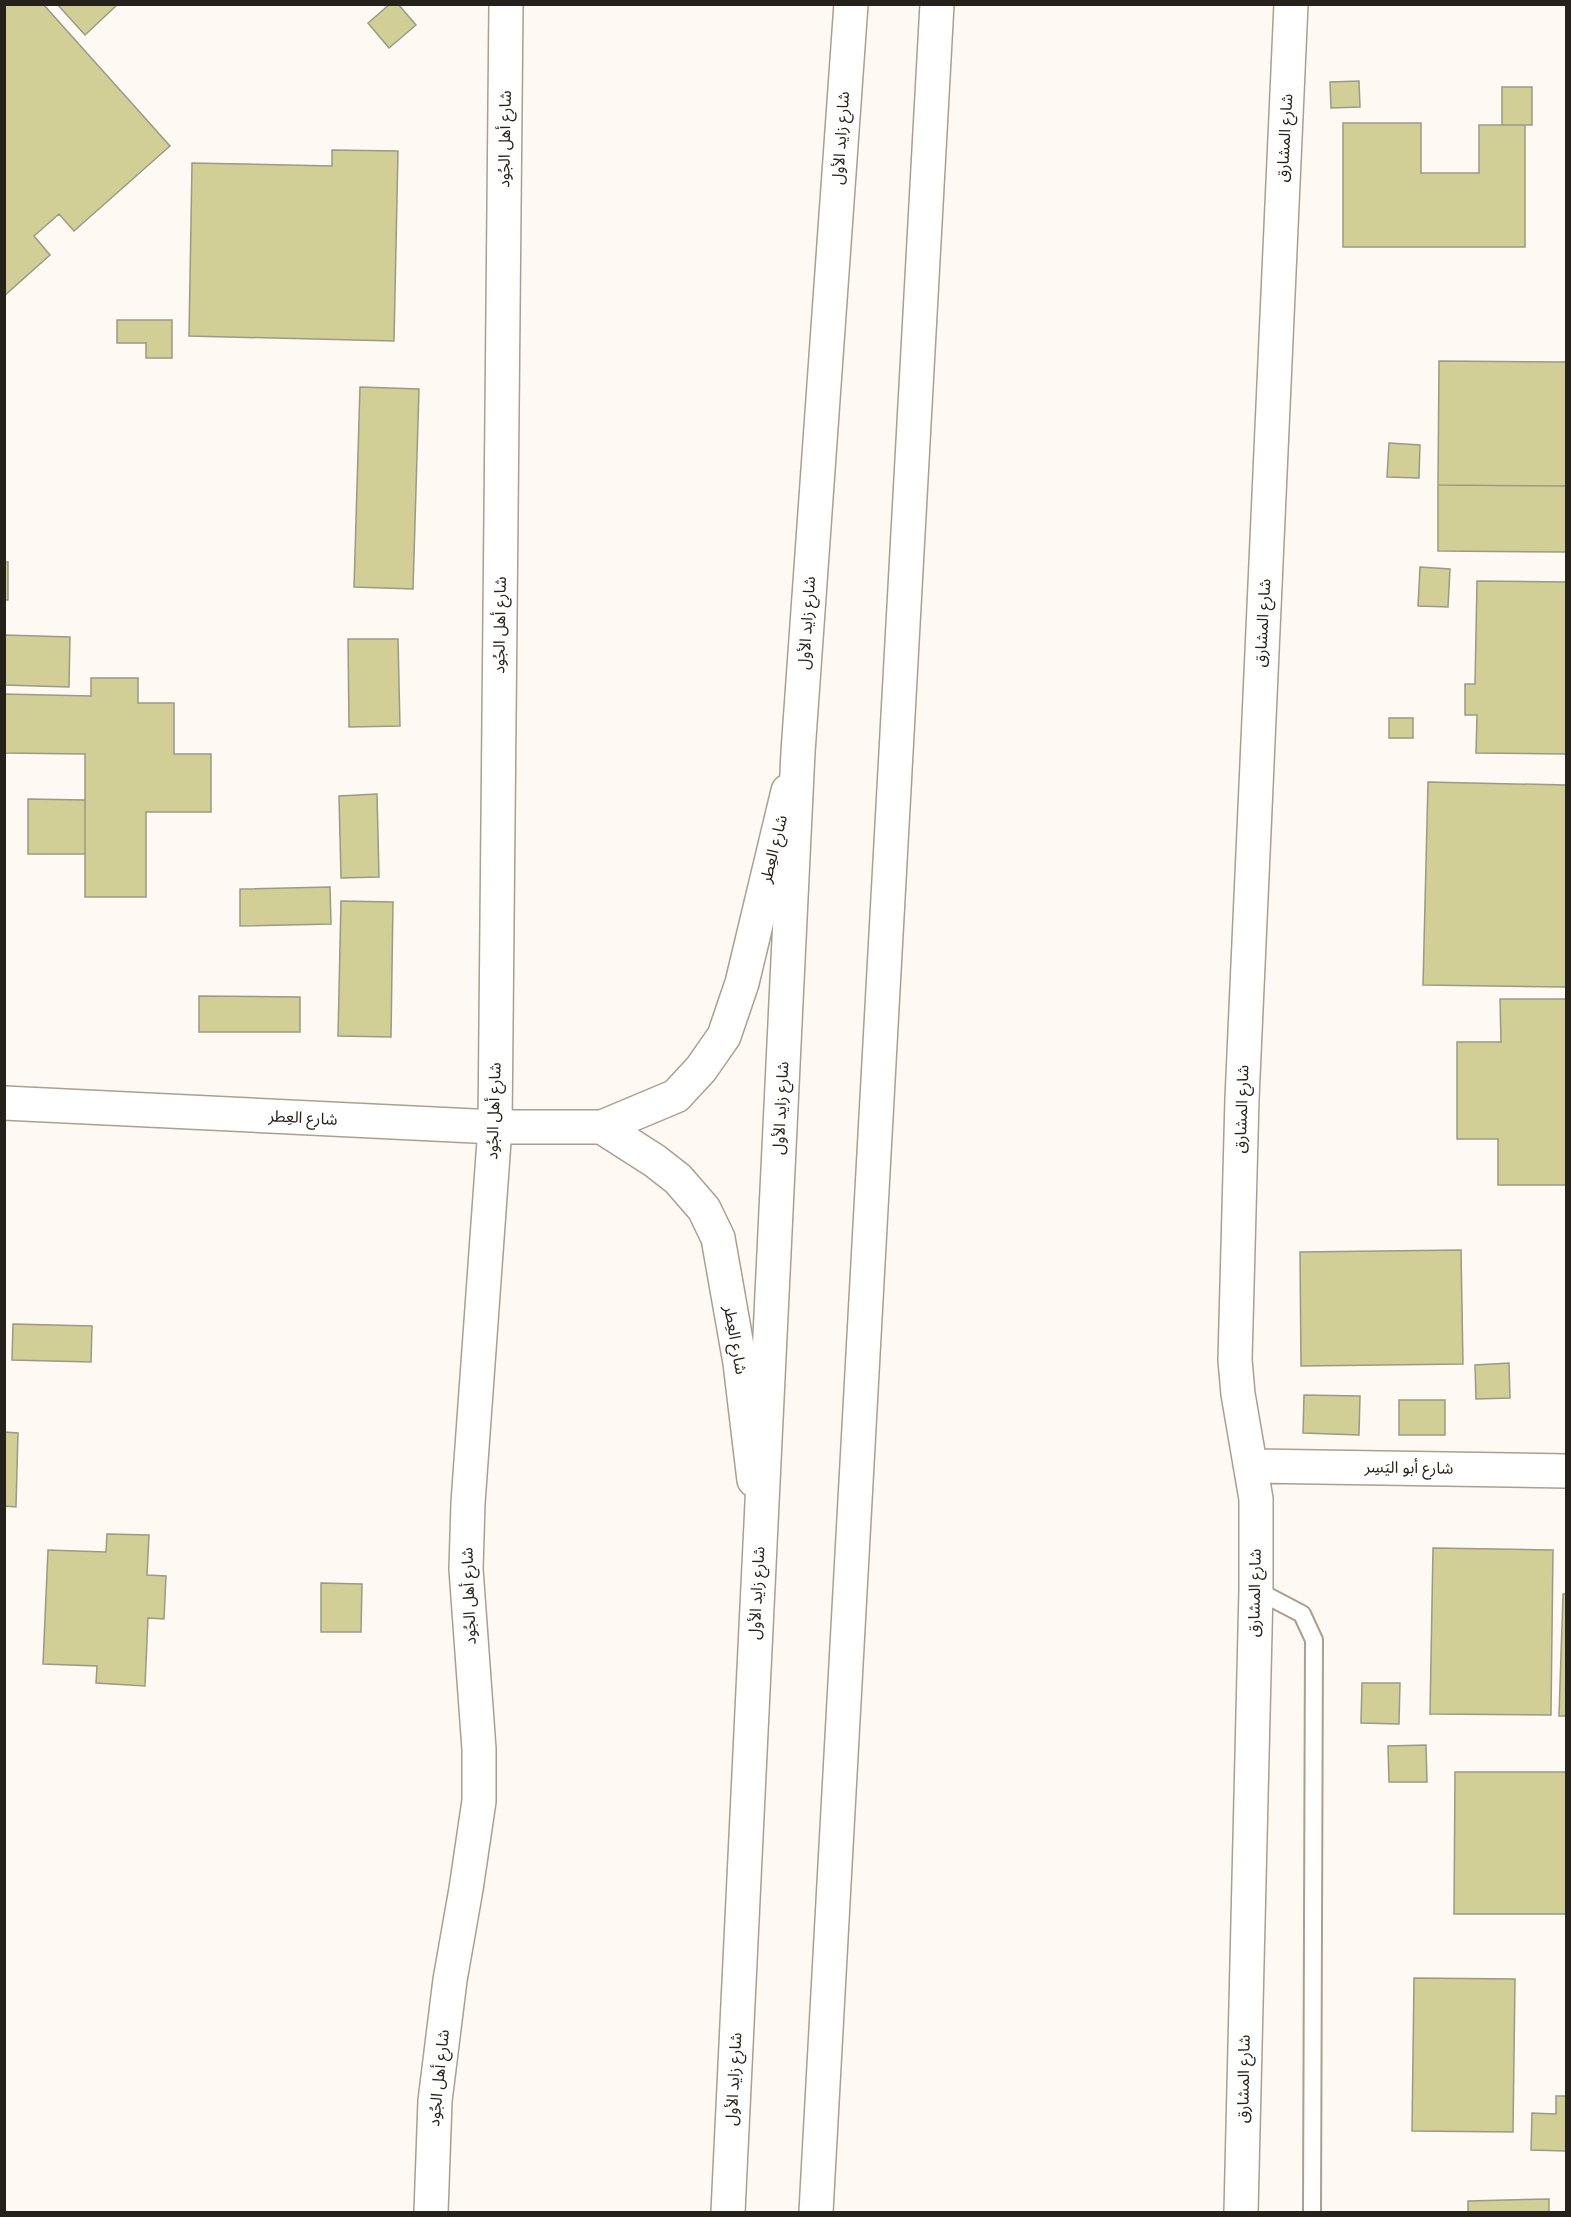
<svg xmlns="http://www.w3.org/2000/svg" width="1571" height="2217" font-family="'Nunito Sans','Noto Sans Arabic',sans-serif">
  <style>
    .building { fill: #d1ce96; stroke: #9b9a87; stroke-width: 1.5 }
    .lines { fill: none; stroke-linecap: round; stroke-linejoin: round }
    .lane-casing { stroke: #ab9f8f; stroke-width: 20 }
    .street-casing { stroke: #ab9f8f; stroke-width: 36 }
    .primary-casing { stroke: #ab9f8f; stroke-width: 36 }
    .lane { stroke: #fff; stroke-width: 16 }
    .street { stroke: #fff; stroke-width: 33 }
    .primary { stroke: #fff; stroke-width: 33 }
    .labels { text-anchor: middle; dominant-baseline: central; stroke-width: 5; stroke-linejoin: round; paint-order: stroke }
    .street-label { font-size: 16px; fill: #26221b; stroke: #fff }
  </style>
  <rect width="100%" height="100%" fill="#fef9f2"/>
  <path class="building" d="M4,4H43L170,146L74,231L59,214L34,236L50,255L4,296Z
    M57,4H118L85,35Z
    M390,4H398L416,25L389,48L368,23Z
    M1359,81L1360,107L1331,108L1330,82Z
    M1502,87H1532V125H1502Z
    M1343,123H1421V173H1479V125H1525V247H1343Z
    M332,150L398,151L394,341L189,336L192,163L332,166Z
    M117,320H172V358H146V343H117Z
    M1439,361L1566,362V486L1438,485Z
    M360,387L419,389L413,589L354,587Z
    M1389,443L1420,445L1419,478L1387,477Z
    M1438,485L1566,486V552L1438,551Z
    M4,562H8V600H4Z
    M1420,567L1450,569L1448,607L1418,606Z
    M1477,581L1566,582V754L1476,753L1477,715H1465V684H1475Z
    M4,635L70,637L69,687L4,685Z
    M348,639H398L400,726L349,727Z
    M91,678H138V703H174V754H211V812H146V897H85V754L4,753V694L91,696Z
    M1389,718H1413V738H1389Z
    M1428,782L1566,785V987L1423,985Z
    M377,794L379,877L341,878L339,796Z
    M28,799L85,800V854H28Z
    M330,887L331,924L240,926V889Z
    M341,901L393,902L391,1037L338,1036Z
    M199,996L300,997V1032H199Z
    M1500,999H1566V1185H1498V1139H1457V1042H1501Z
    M1461,1250L1463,1364L1301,1366L1300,1252Z
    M13,1324L92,1326L91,1362L12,1360Z
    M1509,1363L1510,1398L1476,1399L1475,1365Z
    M1304,1395L1360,1396L1359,1435L1303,1433Z
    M1399,1400H1445V1435H1399Z
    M4,1432L18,1433L16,1507L4,1506Z
    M107,1534L149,1535L147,1575L166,1576L164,1619L148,1618L145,1686L96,1683L97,1666L43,1664L48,1550L106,1552Z
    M1433,1548L1553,1550L1551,1715L1430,1714Z
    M321,1583L362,1584L361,1632H321Z
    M1563,1594H1566V1716H1559Z
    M1362,1683H1400L1399,1724L1361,1723Z
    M1426,1745L1427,1782H1389L1388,1746Z
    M1455,1772H1566V1914H1454Z
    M1414,1978L1515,1979L1513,2132L1412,2131Z
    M1556,2096H1566V2151L1531,2150L1532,2113L1556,2114Z
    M1549,2199V2212H1468V2201Z"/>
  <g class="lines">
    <g class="lane-casing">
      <path id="lane" d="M1256,1590L1302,1614L1314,1640L1312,2212"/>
    </g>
    <g class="street-casing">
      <path id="street" d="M4,1103L495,1127H602L676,1096L701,1069L724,1036L742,983L788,791
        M602,1127L655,1161L678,1179L704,1209L718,1238L740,1363L754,1480
        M1251,1466L1566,1471
        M431,2212L435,2101L450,1980L466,1889L479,1801V1749L466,1569L468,1503L495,1127L506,4
        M1241,2212L1256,1590V1499L1238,1394L1235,1360L1242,1099L1291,4"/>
    </g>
    <g class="primary-casing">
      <path id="primary" d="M728,2212L798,752L851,4
        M816,2212L937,4"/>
    </g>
    <use href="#lane" class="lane"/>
    <use href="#street" class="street"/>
    <use href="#primary" class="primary"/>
  </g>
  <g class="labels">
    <g class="street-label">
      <text transform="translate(841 138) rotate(-86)">شارع زايد الأول</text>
      <text transform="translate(1285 138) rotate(-87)">شارع المشارق</text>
      <text transform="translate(505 139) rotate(-89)">شارع أهل الجُود</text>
      <text transform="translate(807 623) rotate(-86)">شارع زايد الأول</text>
      <text transform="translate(1263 623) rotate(-87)">شارع المشارق</text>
      <text transform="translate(500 625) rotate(-89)">شارع أهل الجُود</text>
      <text transform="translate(774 849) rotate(-76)">شارع العِطر</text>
      <text transform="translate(781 1108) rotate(-87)">شارع زايد الأول</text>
      <text transform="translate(1242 1109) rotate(-88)">شارع المشارق</text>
      <text transform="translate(494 1111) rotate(-88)">شارع أهل الجُود</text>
      <text transform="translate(303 1118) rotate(3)">شارع العِطر</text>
      <text transform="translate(735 1340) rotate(80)">شارع العِطر</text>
      <text transform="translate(1409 1468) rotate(1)">شارع أبو اليَسِر</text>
      <text transform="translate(757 1593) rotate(-87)">شارع زايد الأول</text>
      <text transform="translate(1255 1593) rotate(-89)">شارع المشارق</text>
      <text transform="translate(469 1596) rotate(-92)">شارع أهل الجُود</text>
      <text transform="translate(439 2078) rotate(-84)">شارع أهل الجُود</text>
      <text transform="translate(734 2079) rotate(-87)">شارع زايد الأول</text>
      <text transform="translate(1244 2079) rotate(-89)">شارع المشارق</text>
    </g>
  </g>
  <rect width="1571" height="2217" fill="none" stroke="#26221b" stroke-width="12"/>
</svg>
